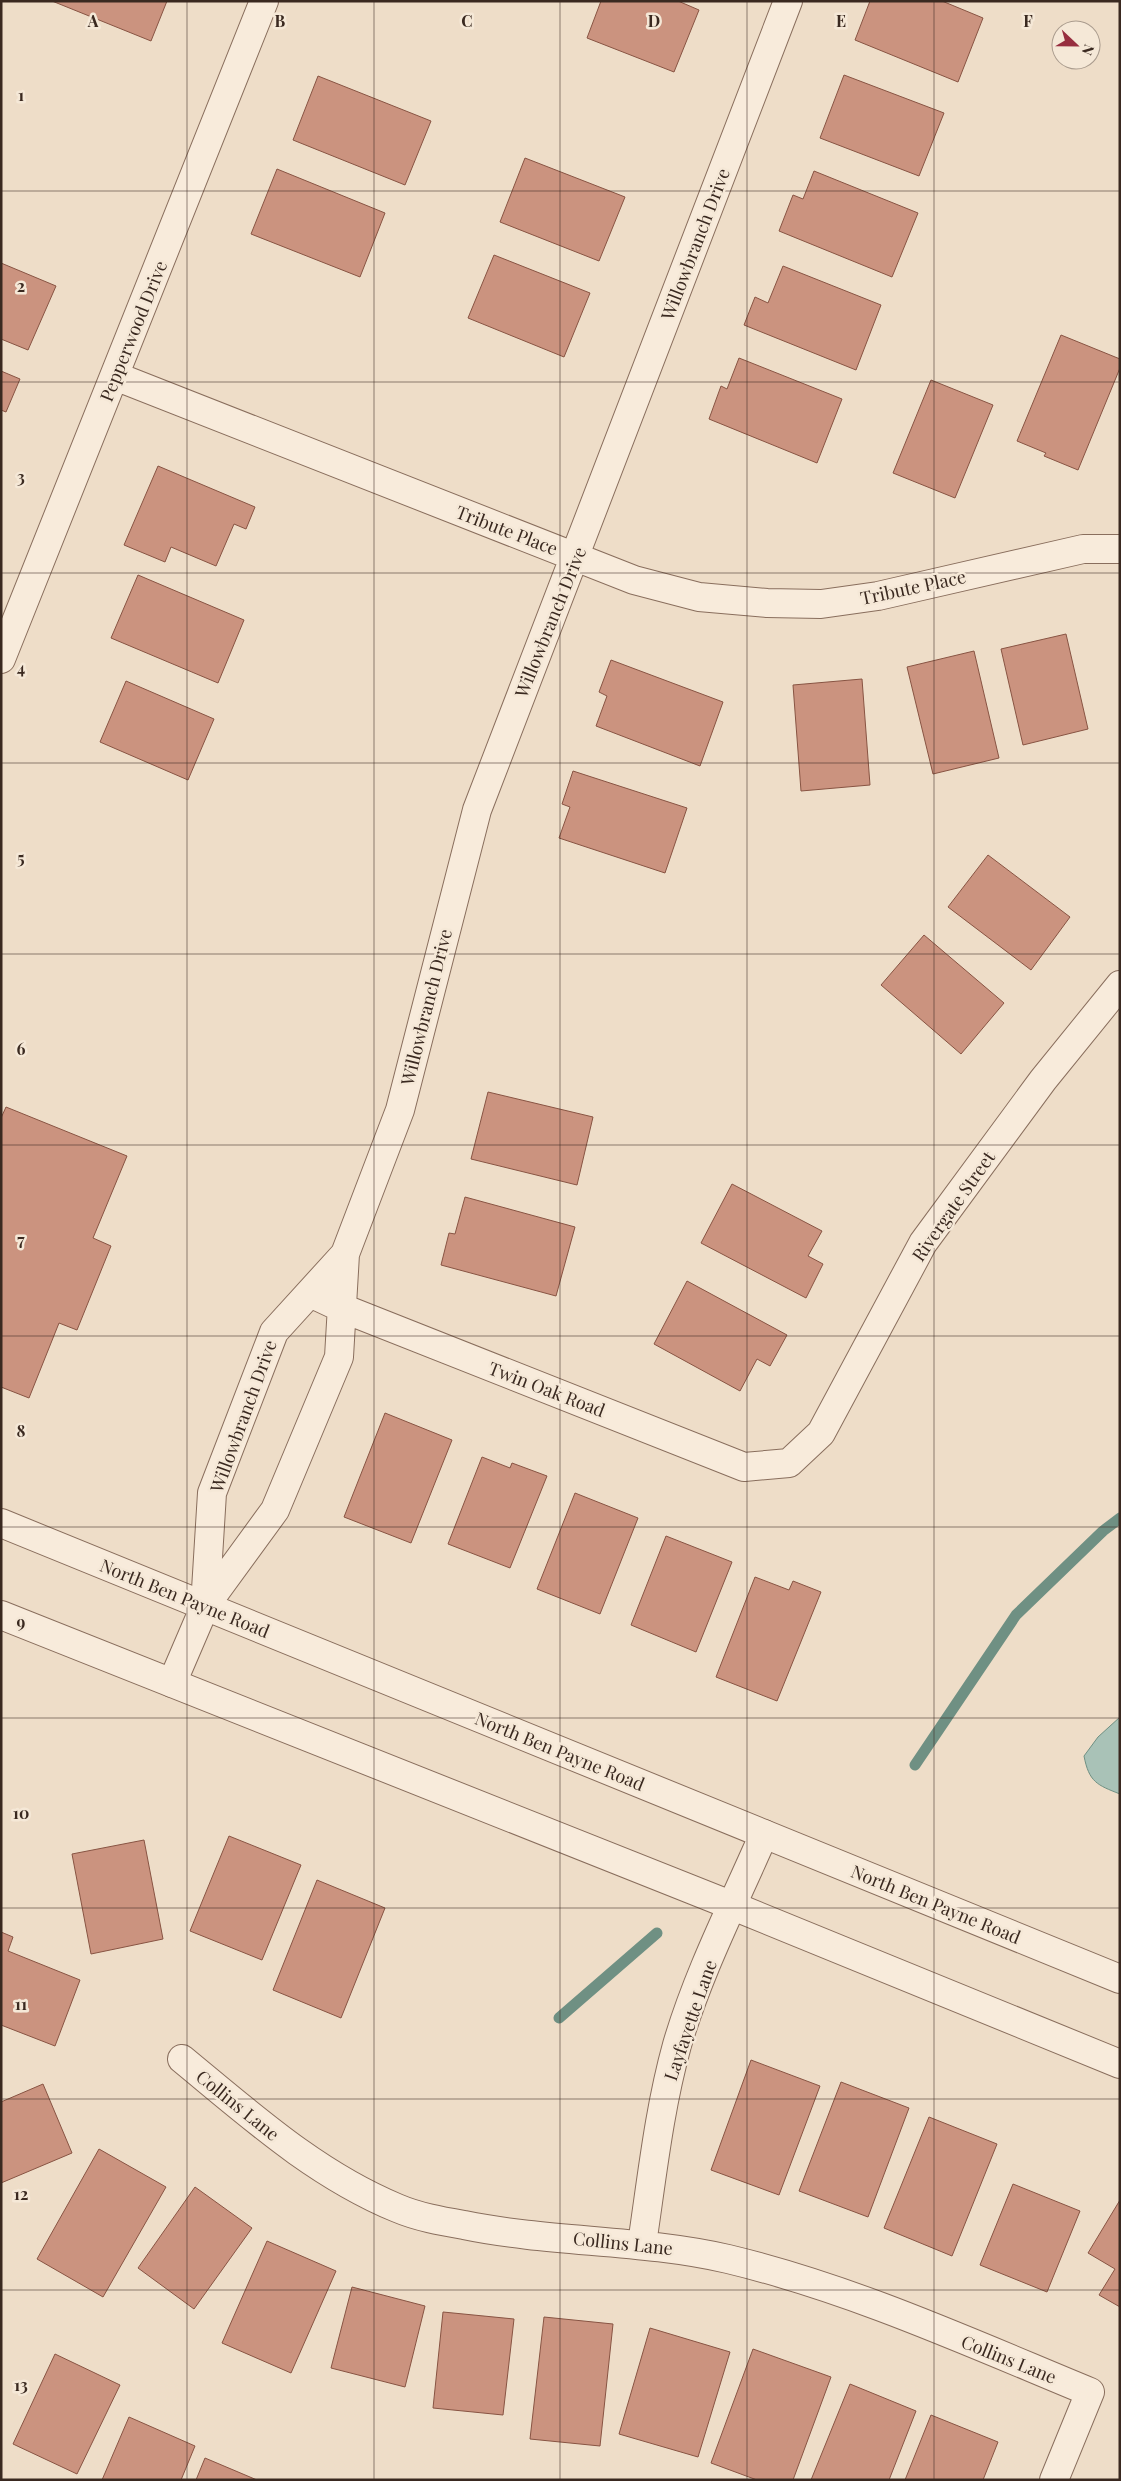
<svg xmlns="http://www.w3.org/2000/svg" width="1121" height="2481" font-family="'Playfair Display',serif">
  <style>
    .water { fill: #a9c2b7; stroke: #6f9083 }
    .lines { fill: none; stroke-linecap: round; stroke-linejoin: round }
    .stream { stroke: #6f9083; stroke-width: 11 }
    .building { fill: #cb937f; stroke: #885443 }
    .minor-casing { stroke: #896e5d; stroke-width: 30 }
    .tertiary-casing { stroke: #896e5d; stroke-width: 30 }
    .minor { stroke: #f8ebdb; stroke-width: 28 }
    .tertiary { stroke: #f8ebdb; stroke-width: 28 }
    .grid { fill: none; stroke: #3a2920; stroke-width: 1; stroke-opacity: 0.55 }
    .labels { text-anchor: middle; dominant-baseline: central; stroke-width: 5; stroke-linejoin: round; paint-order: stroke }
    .street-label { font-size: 18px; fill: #3a2920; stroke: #f5e8d7 }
    .grid-label { font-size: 16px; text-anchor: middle; font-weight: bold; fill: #3a2920; stroke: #f5e8d7; stroke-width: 5; stroke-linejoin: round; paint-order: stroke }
  </style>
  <rect width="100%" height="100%" fill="#eeddc8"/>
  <path class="water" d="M1120,1717V1794C1097,1785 1089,1782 1084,1756L1098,1737Z"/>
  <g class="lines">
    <path class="stream" d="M915,1765L1016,1615L1103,1531L1120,1518
      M559,2018L657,1933"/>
  </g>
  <path class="building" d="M52,1H167L151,41Z
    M601,1H678L699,10L674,72L587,38Z
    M870,1H942L983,18L958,82L855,40Z
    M844,75L944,113L919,176L820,138Z
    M318,76L431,121L405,185L293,140Z
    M525,158L625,197L599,261L500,222Z
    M277,169L385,213L360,277L251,234Z
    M814,171L918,213L892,277L779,231L793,195L803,199Z
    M494,255L590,293L564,357L468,318Z
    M1,263L56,286L28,350L1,339Z
    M783,266L881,305L856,370L744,325L755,297L768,303Z
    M1061,335L1120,359V368L1078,470L1044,456L1046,453L1017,441Z
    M739,358L842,399L817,463L709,419L721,386L727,389Z
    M1,371L20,379L6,412L1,410Z
    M931,380L993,405L955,498L893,473Z
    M158,466L255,507L246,529L234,524L216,566L171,547L165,562L124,545Z
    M138,575L244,620L218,683L111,638Z
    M1066,634L1088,729L1023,745L1001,649Z
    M974,651L999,758L933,774L907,667Z
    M611,660L723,702L700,766L596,726L607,696L599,692Z
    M862,679L870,785L801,791L793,685Z
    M126,681L214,719L188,780L100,742Z
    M573,771L687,808L665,873L559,838L570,807L562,804Z
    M988,855L1070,917L1031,970L948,907Z
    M924,935L1004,1003L961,1054L881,985Z
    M488,1092L593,1117L577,1185L471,1159Z
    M6,1107L127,1156L93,1238L111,1246L77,1330L59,1323L29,1398L1,1387V1118Z
    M732,1184L822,1231L808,1256L823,1264L806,1298L701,1243Z
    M465,1197L575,1227L556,1296L441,1265L449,1233L455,1234Z
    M687,1281L787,1335L770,1366L757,1359L740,1391L654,1344Z
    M385,1413L452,1440L411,1543L344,1517Z
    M482,1457L510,1468L512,1463L547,1476L510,1568L448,1544Z
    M575,1493L638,1518L600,1614L537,1589Z
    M666,1536L732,1562L696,1652L631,1625Z
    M755,1577L789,1590L793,1581L821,1592L777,1701L716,1677Z
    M229,1836L301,1865L262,1960L190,1931Z
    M144,1840L163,1939L91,1954L72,1854Z
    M317,1880L385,1908L341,2018L273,1990Z
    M1,1932L13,1937L8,1951L80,1980L55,2046L1,2025Z
    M751,2060L820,2086L779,2195L711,2170Z
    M841,2082L909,2108L868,2217L799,2191Z
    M43,2084L72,2153L1,2183V2102Z
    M929,2117L997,2144L952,2256L884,2228Z
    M99,2149L166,2187L103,2297L37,2259Z
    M1013,2184L1080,2211L1047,2292L980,2265Z
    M195,2187L252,2228L194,2309L138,2268Z
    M1120,2200V2307L1099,2295L1115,2269L1088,2253Z
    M267,2241L336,2271L291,2373L222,2343Z
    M352,2287L425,2306L405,2387L331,2368Z
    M443,2312L514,2319L503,2415L433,2408Z
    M544,2317L613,2324L600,2446L530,2439Z
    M650,2328L730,2352L698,2457L619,2434Z
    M753,2349L831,2377L793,2480H757L711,2463Z
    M55,2354L120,2385L77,2474L13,2444Z
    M850,2384L916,2411L889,2480H811Z
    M931,2415L998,2442L983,2480H905Z
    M129,2417L195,2446L181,2480H102Z
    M205,2458L257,2480H196Z"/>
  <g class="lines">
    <g class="minor-casing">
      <path id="minor" d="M115,376L634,580L699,597L767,603L821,604L878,596L1083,549H1120
        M1,659L264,1
        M345,1254L400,1110L477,810L788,1
        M310,1293L342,1308L744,1467L789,1463L821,1433L923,1243L1043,1080L1120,985
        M172,1683L205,1606L275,1510L339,1357L345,1254L274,1332L212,1493L205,1606
        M182,2059C250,2115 315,2174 397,2208C418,2217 441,2221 464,2225C551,2243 641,2239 728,2259C853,2289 971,2343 1090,2392L1054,2480
        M642,2244C652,2177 659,2110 677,2045C698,1973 734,1903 764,1834"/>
    </g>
    <g class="tertiary-casing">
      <path id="tertiary" d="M1,1523L1120,1979
        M1,1615L733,1906L1120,2064"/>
    </g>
    <use href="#minor" class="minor"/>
    <use href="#tertiary" class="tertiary"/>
  </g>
  <path class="grid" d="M187,1V2480M374,1V2480M560,1V2480M747,1V2480M934,1V2480M1,191H1120M1,382H1120M1,573H1120M1,763H1120M1,954H1120M1,1145H1120M1,1336H1120M1,1527H1120M1,1718H1120M1,1908H1120M1,2099H1120M1,2290H1120"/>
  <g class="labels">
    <g class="street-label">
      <text transform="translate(695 244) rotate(-69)">Willowbranch Drive</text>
      <text transform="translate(133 331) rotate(-68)">Pepperwood Drive</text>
      <text transform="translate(507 530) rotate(21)">Tribute Place</text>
      <text transform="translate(913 587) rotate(-12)">Tribute Place</text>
      <text transform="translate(550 622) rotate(-68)">Willowbranch Drive</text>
      <text transform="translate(426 1007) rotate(-76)">Willowbranch Drive</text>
      <text transform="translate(953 1206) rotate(-55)">Rivergate Street</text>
      <text transform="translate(547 1389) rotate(21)">Twin Oak Road</text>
      <text transform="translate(243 1416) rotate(-70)">Willowbranch Drive</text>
      <text transform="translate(185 1598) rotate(22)">North Ben Payne Road</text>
      <text transform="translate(560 1751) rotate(22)">North Ben Payne Road</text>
      <text transform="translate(936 1904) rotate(22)">North Ben Payne Road</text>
      <text transform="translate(690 2020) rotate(-71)">Layfayette Lane</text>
      <text transform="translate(238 2105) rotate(39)">Collins Lane</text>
      <text transform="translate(623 2243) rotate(6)">Collins Lane</text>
      <text transform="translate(1009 2359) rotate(22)">Collins Lane</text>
    </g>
  </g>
  <g class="grid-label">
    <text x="93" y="27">A</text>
    <text x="280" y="27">B</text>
    <text x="467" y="27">C</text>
    <text x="654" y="27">D</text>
    <text x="841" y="27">E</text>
    <text x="1028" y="27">F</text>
    <text x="21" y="101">1</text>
    <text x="21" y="292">2</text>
    <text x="21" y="483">3</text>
    <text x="21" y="674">4</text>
    <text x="21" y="864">5</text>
    <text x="21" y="1055">6</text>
    <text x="21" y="1246">7</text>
    <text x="21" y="1437">8</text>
    <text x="21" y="1628">9</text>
    <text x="21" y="1819">10</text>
    <text x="21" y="2010">11</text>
    <text x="21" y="2200">12</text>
    <text x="21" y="2391">13</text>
  </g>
  <rect width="1121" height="2481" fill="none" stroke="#3a2920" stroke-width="5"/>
  <g transform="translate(1076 45) rotate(112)"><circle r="24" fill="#f5e8d7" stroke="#aa9c8e"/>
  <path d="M0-4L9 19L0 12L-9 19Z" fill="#972e3f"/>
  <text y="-8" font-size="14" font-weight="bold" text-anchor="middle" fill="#3a2920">N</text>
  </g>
</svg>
